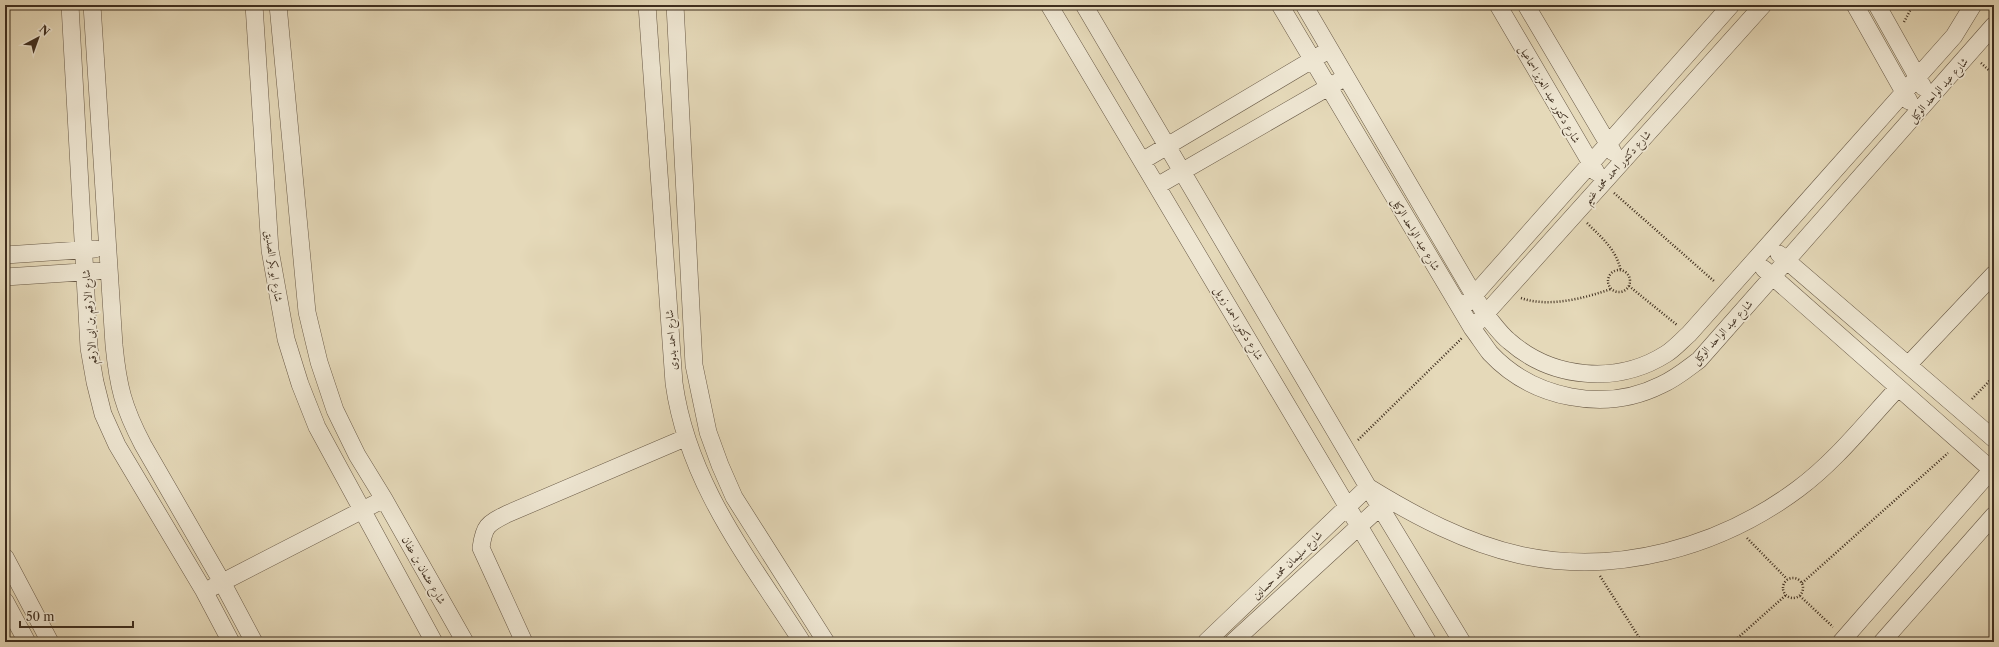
<svg xmlns="http://www.w3.org/2000/svg" width="1999" height="647" font-family="'Libre Caslon Text',Amiri,serif">
  <style>
    .lines { fill: none; stroke-linecap: round; stroke-linejoin: round }
    .minor-casing { stroke: #685946; stroke-width: 18 }
    .path { stroke: #3e2e1f; stroke-width: 2.5; stroke-dasharray: 1 2; stroke-linecap: butt }
    .minor { stroke: #eee6d2; stroke-width: 17 }
    .labels { text-anchor: middle; dominant-baseline: central; stroke-width: 3.5; stroke-linejoin: round; paint-order: stroke }
    .street-label { font-size: 11px; fill: #3e2e1f; stroke: #eee6d2 }
  </style>
  <rect width="100%" height="100%" fill="#e5d9b9"/>
  <filter id="stains"><feTurbulence type="fractalNoise" baseFrequency=".005" numOctaves="4"/><feColorMatrix values="0 0 0 0 .2 0 0 0 0 .09 0 0 0 0 .02 0 0 0 .5 -.17"/></filter>
  <radialGradient id="worn" r=".72"><stop offset=".6" stop-color="#630" stop-opacity="0"/><stop offset="1" stop-color="#630" stop-opacity=".3"/></radialGradient>
  <g class="lines">
    <g class="minor-casing">
      <path id="minor" d="M70,5L89,348L95,382L103,414L117,445L204,591L231,642
        M92,5L114,345C118,386 123,407 143,445L222,582L254,642
        M254,5L270,250L286,339L300,384L317,427L434,642
        M278,5L307,312L319,362L335,410L357,455L384,499L465,642
        M647,5L674,383C688,484 749,559 802,642
        M675,5L694,365L708,432L720,465L734,497L826,642
        M1049,5L1428,642
        M1084,5L1368,487L1462,642
        M1280,5L1472,328C1478,336 1484,345 1490,353C1533,399 1605,413 1661,385C1675,379 1687,369 1699,360L1994,25
        M1304,5L1485,314C1493,323 1500,334 1509,341C1552,379 1617,385 1666,354C1674,349 1681,341 1689,334L1954,36L1973,5
        M1498,5L1596,172
        M1526,5L1613,152
        M1855,5L1909,101
        M1877,5L1923,87
        M1142,161L1322,54
        M1157,186L1339,81
        M1779,254L1994,439
        M5,255L95,249
        M1764,269L1994,472
        M5,277L97,271
        M1467,303L1731,5
        M1479,321L1763,5
        M1908,365L1994,274
        M5,557L50,642
        M213,587L384,499
        M5,601L27,642
        M524,642L481,548C484,526 487,524 507,514L685,438
        M1206,642L1368,487C1415,516 1466,543 1520,555C1617,576 1720,547 1798,489C1836,461 1866,422 1898,388
        M1233,642L1380,507
        M1841,642L1994,467
        M1882,642L1994,515"/>
    </g>
    <path class="path" d="M1904,22L1913,5
      M1981,63L1994,75
      M1614,193L1715,282
      M1587,223C1602,238 1616,249 1621,271
      M1608 281a11 11 0 1 1 22 0a11 11 0 1 1-22 0Z
      M1629,286L1677,325
      M1521,298C1549,308 1585,298 1611,289
      M1972,399L1994,376
      M1358,440L1462,338
      M1747,538L1787,579
      M1600,576L1642,642
      M1783 588a10 10 0 1 1 20 0a10 10 0 1 1-20 0Z
      M1802,583L1948,453
      M1800,596L1833,627
      M1733,642L1786,595"/>
    <use href="#minor" class="minor"/>
  </g>
  <g class="labels">
    <g class="street-label">
      <text transform="translate(1938 90) rotate(-48)">شارع عبد الواحد الوكيل</text>
      <text transform="translate(1550 94) rotate(60)">شارع دكتور عبد العزيز اسماعيل</text>
      <text transform="translate(1617 167) rotate(-48)">شارع دكتور احمد محمد غنيم</text>
      <text transform="translate(1416 234) rotate(59)">شارع عبد الواحد الوكيل</text>
      <text transform="translate(274 266) rotate(82)">شارع ابو بكر الصديق</text>
      <text transform="translate(89 317) rotate(-94)">شارع الارقم بن ابى الارقم</text>
      <text transform="translate(1239 323) rotate(59)">شارع دكتور احمد زويل</text>
      <text transform="translate(1722 332) rotate(-47)">شارع عبد الواحد الوكيل</text>
      <text transform="translate(671 340) rotate(-94)">شارع احمد بدوى</text>
      <text transform="translate(1287 565) rotate(-44)">شارع سليمان محمد حسانين</text>
      <text transform="translate(424 570) rotate(60)">شارع عثمان بن عفان</text>
    </g>
  </g>
  <rect width="1999" height="647" fill="none" stroke="#e5d9b9" stroke-width="20"/>
  <rect x="6" y="6" width="1987" height="635" fill="none" stroke="#3e2e1f" stroke-width="2"/>
  <rect x="10" y="10" width="1979" height="627" fill="none" stroke="#3e2e1f"/>
  <g transform="translate(38 38) rotate(41)" stroke="#eee6d2" stroke-width="3" paint-order="stroke">
  <path d="M0-3L7 15L0 10L-7 15Z" fill="#3e2e1f"/>
  <text y="-6" font-size="11" font-weight="bold" text-anchor="middle" fill="#3e2e1f">N</text>
  </g>
  <path d="M20 621v6h113v-6" fill="none" stroke="#3e2e1f" stroke-width="2"/>
  <text x="26" y="621" font-size="12" fill="#3e2e1f" stroke="#eee6d2" stroke-width="3" paint-order="stroke">50 m</text>
  <rect width="100%" height="100%" filter="url(#stains)"/>
  <rect width="100%" height="100%" fill="url(#worn)"/>
</svg>
